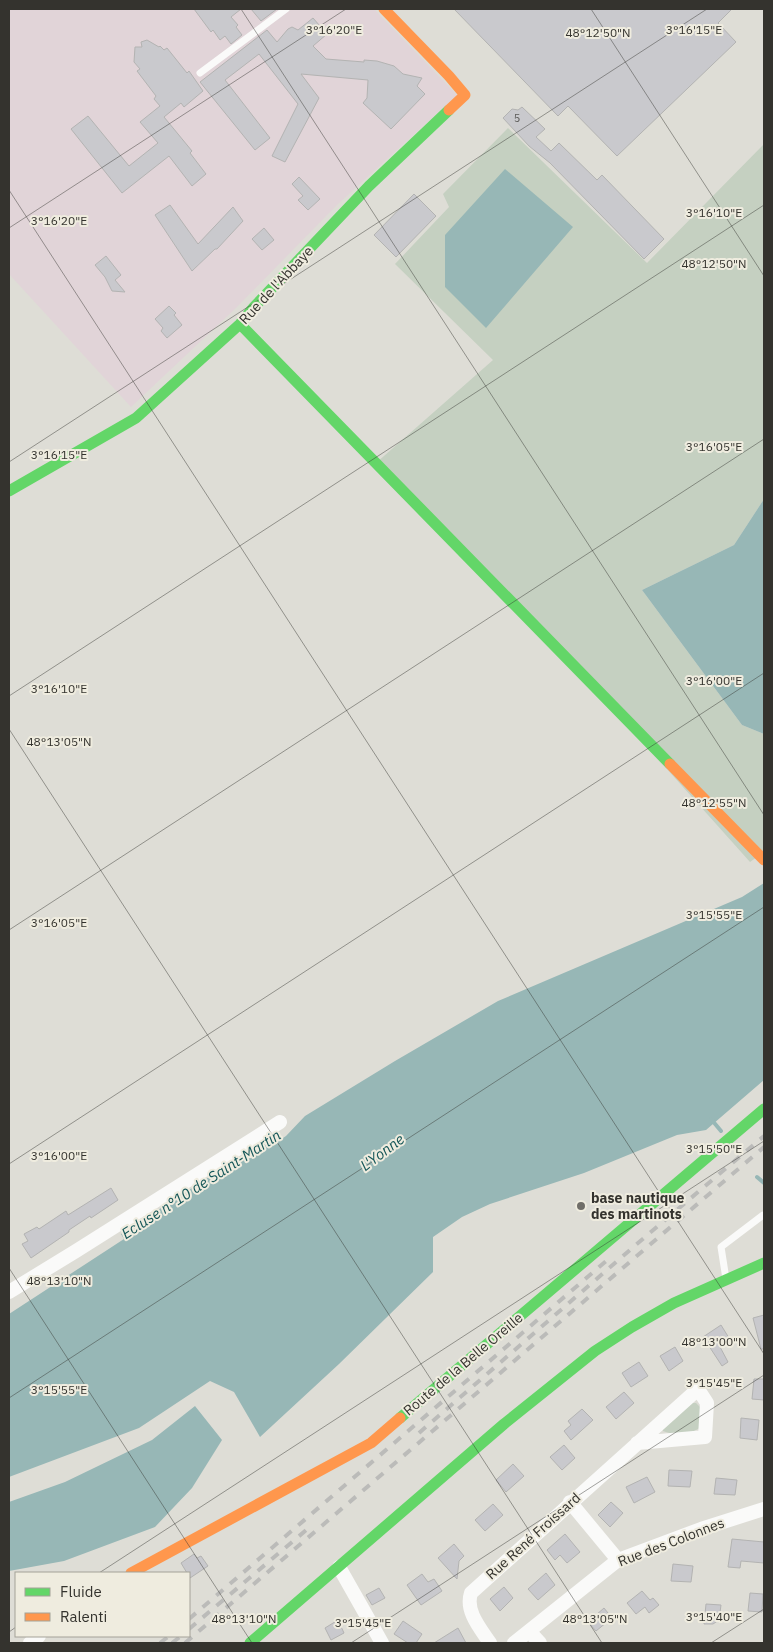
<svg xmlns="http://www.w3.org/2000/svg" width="773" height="1652" font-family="'IBM Plex Sans',sans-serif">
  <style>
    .education { fill: #e1d4d8 }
    .green { fill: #c5d0c1 }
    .water { fill: #97b7b6 }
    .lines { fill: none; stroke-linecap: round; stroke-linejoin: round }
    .stream { stroke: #97b7b6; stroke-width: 4 }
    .building { fill: #c9c9cd; stroke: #b3b3b2 }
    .lane { stroke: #fafaf9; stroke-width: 7 }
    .street { stroke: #fafaf9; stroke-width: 14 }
    .fast { stroke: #63d668; stroke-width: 11 }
    .slow { stroke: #ff974d; stroke-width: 11 }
    .rail { stroke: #bbbbb9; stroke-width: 4; stroke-dasharray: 9 9; stroke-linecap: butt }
    .ticks { fill: none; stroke: #34332e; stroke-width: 1; stroke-opacity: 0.45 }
    .poi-dot { fill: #706e69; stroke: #efecdf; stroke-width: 2 }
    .labels { text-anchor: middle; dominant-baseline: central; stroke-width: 4; stroke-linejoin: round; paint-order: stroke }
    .number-label { font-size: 11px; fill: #595856 }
    .street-label { font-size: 14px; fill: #34332e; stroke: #efecdf }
    .poi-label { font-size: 14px; font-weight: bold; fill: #34332e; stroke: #efecdf; text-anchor: start }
    .water-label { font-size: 15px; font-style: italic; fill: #145658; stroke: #efecdf }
    .ticks-label { font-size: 12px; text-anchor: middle; fill: #34332e; stroke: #efecdf; stroke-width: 4; stroke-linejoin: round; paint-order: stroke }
  </style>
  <rect width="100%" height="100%" fill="#deddd6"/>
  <path class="education" d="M9,9H374L457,95L337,205L236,308L131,407L9,274Z"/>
  <path class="green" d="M508,128L647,263L764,144V499L734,545L642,590L742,725L764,734V852L750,862L666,768L376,463L493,360L395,264L449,207L443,194Z
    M692,1403H696L702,1409V1426C692,1435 675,1436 663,1431L662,1428Z"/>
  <path class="water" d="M505,169L573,227L486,328L445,287V235Z
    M764,499V734L742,725L642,590L734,545Z
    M764,883V1080L706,1130L677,1135L584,1173L490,1204L462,1217L433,1237V1272L339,1364L260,1437L234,1392L210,1381L139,1428L9,1477V1314L124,1239L121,1234L263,1142L268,1148L286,1136L305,1116L395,1061L498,1001L742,897Z
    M195,1406L222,1440L192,1488L155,1527L64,1561L9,1571V1502L65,1482L152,1440Z"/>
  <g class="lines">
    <path class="stream" d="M711,1119L721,1131
      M757,1177L764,1183"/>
  </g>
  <path class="building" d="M194,9H241L231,17L238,25L236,27L242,35L231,44L225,36L220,40L213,30L211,32Z
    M251,9H277L261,21Z
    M454,9H732L718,23L736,42L617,156L568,106L558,116Z
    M313,18L327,34L313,46L326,59L364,62V60L377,61L394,66L403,74L422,78L417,86L425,94L391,129L363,103L367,98L368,80L301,74L319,98L285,162L272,156L298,104L259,54L225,80L270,138L255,150L200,82L267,30L277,42L288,29L292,27L298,30Z
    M147,40L159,47L160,46L164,50L167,48L187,73L189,71L203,91L184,107L181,103L164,117L192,151L190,153L206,174L192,186L169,156L122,193L71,129L88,116L129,166L158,143L140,122L160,106L154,99L156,96L137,71L140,69L134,62L135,47H142L141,42Z
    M522,107L545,129L536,137L551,151L559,143L597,180L602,175L664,239L644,259L550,163L529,146L503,118L512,109L518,110Z
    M299,177L320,199L308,210L298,200L303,196L292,184Z
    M414,194L436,216L396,257L374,235Z
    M170,205L198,244L233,207L243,221L217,249H215L192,271L155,215Z
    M264,228L274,240L262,250L252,239Z
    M106,256L121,275L115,280L125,292L112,291L105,277L95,265Z
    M169,306L176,313L174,315L182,325L167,338L161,331L163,328L155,319Z
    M111,1188L118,1200L91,1218L90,1216L69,1230V1232L31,1258L22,1244L28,1241L24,1234L37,1227L39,1229L66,1211L68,1215Z
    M764,1315V1349H761L753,1318Z
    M721,1325L729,1338L719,1345L728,1362L722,1366L703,1337Z
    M675,1347L683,1361L669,1371L660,1356Z
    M639,1362L648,1376L631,1387L622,1373Z
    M754,1379H764V1400L752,1399Z
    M624,1392L634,1403L616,1419L606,1407Z
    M582,1409L593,1420L571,1440L564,1431L571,1425L568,1421Z
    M741,1418L759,1420L757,1440L740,1438Z
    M564,1445L575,1458L562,1470L550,1457Z
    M513,1464L524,1476L506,1492L496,1480Z
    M669,1470L692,1471L690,1487L668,1486Z
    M647,1477L655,1492L634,1503L626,1487Z
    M716,1478L737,1480L735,1495L714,1494Z
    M611,1502L623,1513L610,1527L598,1515Z
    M493,1504L503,1515L485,1531L475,1520Z
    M565,1534L580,1552L567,1563L560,1555L555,1560L547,1550Z
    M732,1539L764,1542V1563L741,1561L740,1568L728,1567Z
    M454,1544L464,1556L459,1561L457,1579L438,1558Z
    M194,1554L197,1558L201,1556L208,1566L190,1578L189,1573H187L181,1563Z
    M673,1564L693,1566L691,1582L671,1581Z
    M546,1573L555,1585L538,1600L528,1589Z
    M422,1574L428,1582L434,1579L442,1591L421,1605L407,1585Z
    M504,1587L513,1598L500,1611L490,1599Z
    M379,1588L385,1598L372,1605L366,1595Z
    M642,1591L650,1600L653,1598L659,1605L649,1613L645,1607L636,1614L627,1603Z
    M750,1593L763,1594L762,1612L748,1611Z
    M706,1604L721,1605L719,1620L713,1624H704Z
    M604,1608L612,1618L596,1631L588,1622Z
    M338,1620L344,1633L331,1640L325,1628Z
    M403,1621L422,1634L416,1643H408L394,1634Z
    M458,1628L466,1643H434Z"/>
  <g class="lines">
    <path class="lane" d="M200,73L286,9
      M726,1279L721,1247L763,1215H764"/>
    <path class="street" d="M9,1292L76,1251L280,1122
      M570,1502L618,1560
      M339,1567L382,1643
      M530,1632L540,1643
      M30,1643L39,1636
      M490,1643C480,1628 465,1611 471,1593L698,1389L707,1403L705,1437L637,1443
      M514,1643L618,1560L701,1529L764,1509"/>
    <path class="fast" d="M240,324L670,764
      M9,491L136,418L240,324L254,307L369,186L449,110
      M400,1418L764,1109
      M250,1643L504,1424L595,1351L632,1327L674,1303L764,1263"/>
    <path class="slow" d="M384,9L449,76L465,95L449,110
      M670,764L764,860
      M131,1573L371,1443L400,1418"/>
    <path class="rail" d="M419,1433L638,1243L764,1136
      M189,1619L612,1256
      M189,1629L311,1526
      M160,1643L169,1636
      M172,1643L181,1636
      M185,1643L764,1147"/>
  </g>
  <path class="ticks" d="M241,9L764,815M591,9L764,276M9,190L764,1354M9,228L346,9M9,462L707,9M9,696L764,205M9,729L602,1643M9,930L764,439M9,1164L764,673M9,1268L252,1643M9,1398L764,907M99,1573L764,1141M9,1632L16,1627M351,1643L764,1375M711,1643L764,1609"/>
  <circle class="poi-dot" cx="581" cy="1206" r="5"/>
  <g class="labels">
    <g class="number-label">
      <text x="517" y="118">5</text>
    </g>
    <g class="street-label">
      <text transform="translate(276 285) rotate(-47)">Rue de l'Abbaye</text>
      <text transform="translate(463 1364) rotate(-40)">Route de la Belle Oreille</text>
      <text transform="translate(533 1536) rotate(-42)">Rue René Froissard</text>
      <text transform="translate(671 1542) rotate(-21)">Rue des Colonnes</text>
    </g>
    <g class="poi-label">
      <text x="591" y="1198">base nautique<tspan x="591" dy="16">des martinots</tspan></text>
    </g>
    <g class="water-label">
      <text transform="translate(382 1152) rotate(-37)">L'Yonne</text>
      <text transform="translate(201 1184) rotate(-33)">Ecluse n°10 de Saint-Martin</text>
    </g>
  </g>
  <g class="ticks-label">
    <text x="334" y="34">3°16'20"E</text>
    <text x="694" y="34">3°16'15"E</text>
    <text x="598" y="37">48°12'50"N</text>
    <text x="714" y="217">3°16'10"E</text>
    <text x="59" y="225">3°16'20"E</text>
    <text x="714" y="268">48°12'50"N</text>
    <text x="714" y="451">3°16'05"E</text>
    <text x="59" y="459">3°16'15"E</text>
    <text x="714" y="685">3°16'00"E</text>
    <text x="59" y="693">3°16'10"E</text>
    <text x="59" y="746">48°13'05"N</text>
    <text x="714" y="807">48°12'55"N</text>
    <text x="714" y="919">3°15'55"E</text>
    <text x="59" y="927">3°16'05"E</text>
    <text x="714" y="1153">3°15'50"E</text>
    <text x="59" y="1160">3°16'00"E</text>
    <text x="59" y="1285">48°13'10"N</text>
    <text x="714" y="1346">48°13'00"N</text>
    <text x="714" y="1387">3°15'45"E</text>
    <text x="59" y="1394">3°15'55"E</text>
    <text x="714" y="1621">3°15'40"E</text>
    <text x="244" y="1623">48°13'10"N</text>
    <text x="595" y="1623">48°13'05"N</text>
    <text x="363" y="1627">3°15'45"E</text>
  </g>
  <rect width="773" height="1652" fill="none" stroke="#34332e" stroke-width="20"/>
  <rect x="15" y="1572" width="175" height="65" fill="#efecdf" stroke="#a4a298"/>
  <rect x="25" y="1588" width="25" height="8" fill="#63d668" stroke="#a4a298"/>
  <text x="60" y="1597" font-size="15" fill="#34332e">Fluide</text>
  <rect x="25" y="1613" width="25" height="8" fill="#ff974d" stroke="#a4a298"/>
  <text x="60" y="1622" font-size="15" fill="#34332e">Ralenti</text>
</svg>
